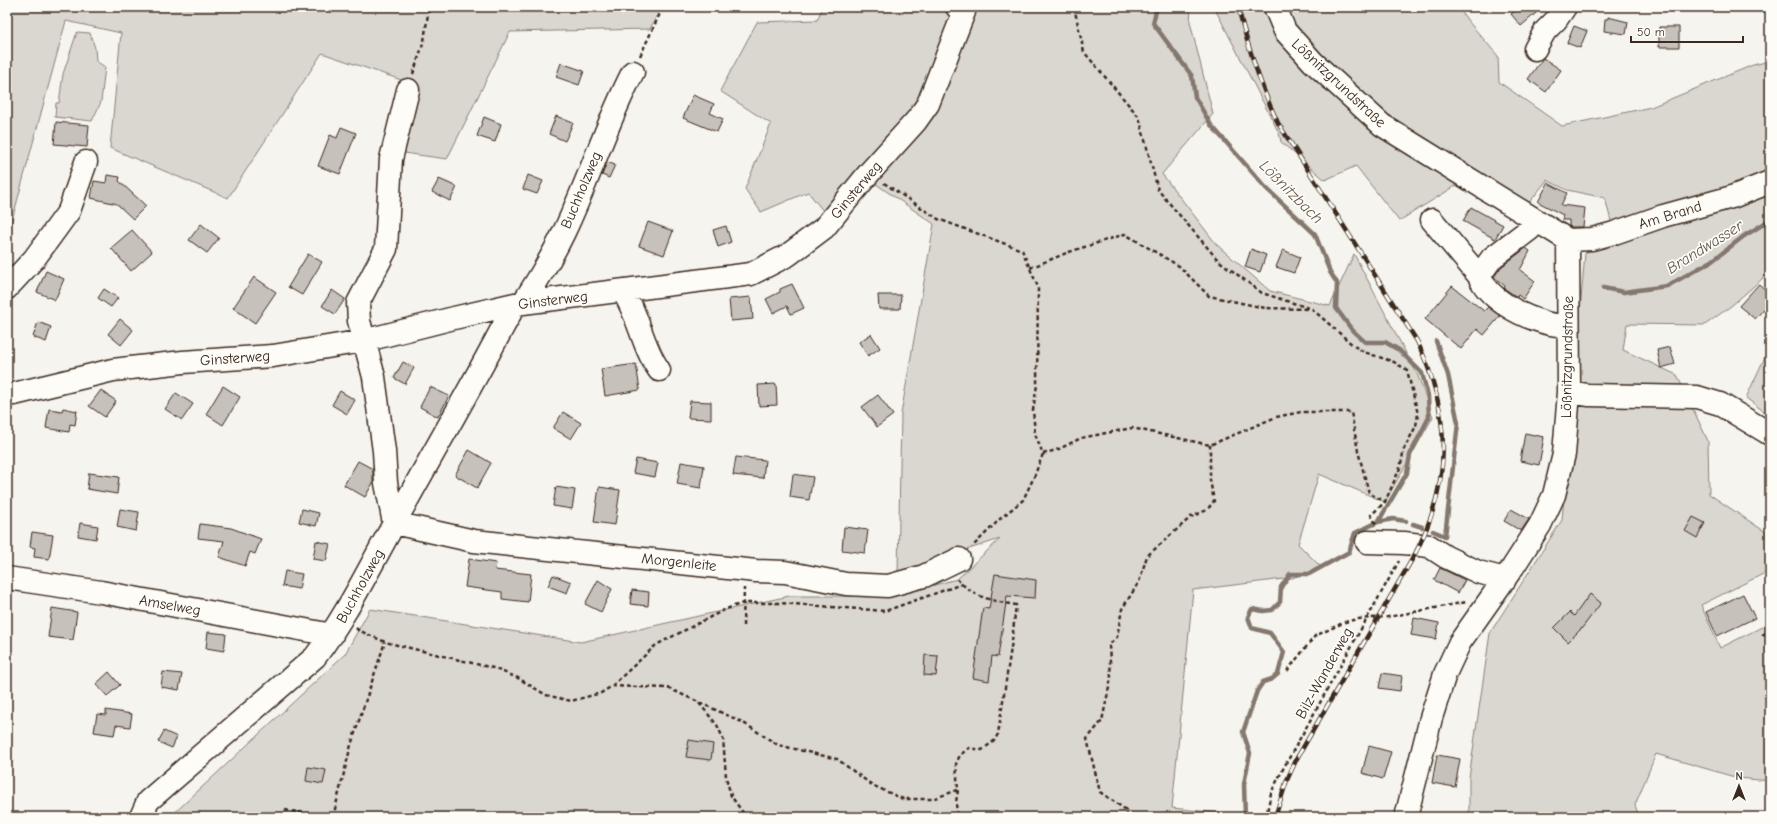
<svg xmlns="http://www.w3.org/2000/svg" width="1777" height="824" font-family="'Comic Neue',sans-serif">
  <style>
    .green { fill: #dad6d0; stroke: #8a8077 }
    .lines { fill: none; stroke-linecap: round; stroke-linejoin: round }
    .stream { stroke: #84786e; stroke-width: 4.5 }
    .building { fill: #c7c1bb; stroke: #3b2a1e }
    .minor-casing { stroke: #3b2a1e; stroke-width: 25 }
    .path { stroke: #3b2a1e; stroke-width: 2.5; stroke-dasharray: 4 3; stroke-linecap: butt }
    .minor { stroke: #fdfcf7; stroke-width: 22 }
    .rail-casing { stroke: #3b2a1e; stroke-width: 4.5 }
    .rail { stroke: #fdfcf7; stroke-width: 3; stroke-dasharray: 9; stroke-linecap: butt }
    .labels { text-anchor: middle; dominant-baseline: central; stroke-width: 3.5; stroke-linejoin: round; paint-order: stroke }
    .street-label { font-size: 15px; fill: #3b2a1e; stroke: #fdfcf7 }
    .water-label { font-size: 16px; font-style: italic; fill: #65584d; stroke: #fdfcf7 }
  </style>
  <rect width="100%" height="100%" fill="#f5f4ee"/>
  <filter id="ink" filterUnits="userSpaceOnUse"><feTurbulence type="fractalNoise" baseFrequency=".025" numOctaves="2"/><feDisplacementMap in="SourceGraphic" scale="8" xChannelSelector="R" yChannelSelector="G"/><feConvolveMatrix kernelMatrix="1 2 1 2 8 2 1 2 1" color-interpolation-filters="sRGB"/></filter>
  <g filter="url(#ink)">
    <path class="green" d="M7,7H661L650,29L510,32L447,159L404,153L416,85L322,53L228,198L110,148L121,33L66,21L8,235Z
      M823,7H1191L1190,22L1213,114L1162,174L1217,245L1270,291L1330,306L1354,254L1418,376L1433,417L1385,502L1319,474L1298,544L1322,568L1292,578L1193,590L1172,808L1257,817H170L345,654L370,609L581,642L789,596H893L957,579L1000,539L898,572L901,414L934,224L873,182L836,227L808,192L761,212L745,189L771,124L720,91L757,22L817,20Z
      M1214,7H1458L1468,21L1498,56L1499,82L1562,126L1651,107L1753,65L1770,61V272L1731,306L1705,325L1627,324L1623,350L1677,375L1708,441L1709,494L1770,535V567L1765,573L1701,605L1720,648L1770,623V781L1738,778L1656,754L1635,805L1639,817H1469V778L1490,633L1562,520L1585,253L1614,233L1605,198L1567,190L1547,180L1529,203L1478,172L1399,221L1356,166L1325,180L1281,142L1279,133Z
      M77,32L90,33L95,48L96,61L105,67L101,102L92,121L55,117L56,103H59L63,74Z
      M1770,346V416L1746,398Z"/>
    <g class="lines">
      <path class="stream" d="M1157,7L1153,23L1192,76L1195,97L1211,125L1266,188L1315,234L1330,272L1337,283L1336,308L1352,330L1365,342H1385L1399,350L1422,373L1428,396L1429,417L1410,455L1407,473L1378,522L1355,533L1349,552L1309,574H1290L1281,587L1280,602L1272,610L1263,611L1252,609L1248,617L1252,628L1270,633L1284,652L1278,674L1272,679L1263,682L1257,691L1243,732L1250,753L1244,784L1245,817
        M1603,288L1624,292L1667,286L1712,261L1744,236L1770,220
        M1378,522L1393,519L1406,521
        M1413,524L1422,527
        M1433,531L1445,536L1458,423L1448,375L1436,341"/>
    </g>
    <path class="building" d="M1520,7H1543L1521,26L1511,14Z
      M1608,17L1628,22L1626,34L1604,31L1605,19H1608Z
      M1574,26L1587,31L1580,48L1567,43Z
      M1659,27H1679V47H1659Z
      M1543,58L1561,70L1546,92L1528,79Z
      M561,63L584,71L579,85L556,77Z
      M693,95L714,104L710,113L723,119L717,132L683,118Z
      M556,116L573,123L565,141L549,134Z
      M484,117L501,124L495,142L477,136Z
      M56,122L89,125L87,147L54,144Z
      M341,127L356,133L340,174L318,166L330,135L337,138Z
      M607,162L615,165L609,178L602,175Z
      M107,175L120,177L119,181L146,206L133,219L117,204L91,198L94,181L106,183Z
      M528,175L543,181L537,194L523,189Z
      M439,179L457,187L450,201L432,192Z
      M1548,183L1567,193L1561,205L1585,208L1583,227H1571L1569,226V220H1562L1563,215L1538,202Z
      M1471,207L1503,225L1495,239L1463,221Z
      M648,222L673,231L664,255L639,246Z
      M201,224L219,238L207,253L189,240Z
      M726,226L731,242L718,247L713,230Z
      M132,230L152,252L131,271L111,248Z
      M1526,248L1530,251L1520,270L1535,281L1523,299L1518,295L1517,297L1505,289L1504,288L1505,286L1494,277L1501,267Z
      M1251,249L1266,255L1260,272L1245,267Z
      M1283,250L1300,257L1294,273L1276,267Z
      M308,254L322,262L302,295L288,287Z
      M46,271L64,279L55,300L37,292Z
      M254,277L276,292L255,323L233,308Z
      M792,284L804,308L791,314L787,306L773,313L766,299L780,292V289Z
      M1759,284L1770,294V302L1755,319L1739,306Z
      M1452,286L1484,311L1488,307L1500,316L1484,335L1477,329L1461,349L1425,319Z
      M104,289L118,298L111,307L98,298Z
      M332,290L345,299L335,314L322,306Z
      M878,295H901L900,309H879Z
      M751,297L753,319L731,321L729,299Z
      M120,319L133,330L121,345L108,334Z
      M38,322L51,327L46,342L33,337Z
      M871,334L880,348L868,356L859,342Z
      M1670,347L1675,364L1661,368L1657,350Z
      M403,362L414,368L405,384L394,378Z
      M636,364L640,390L605,396L601,369Z
      M776,384L777,405L759,406L758,385Z
      M223,386L240,397L223,425L206,414Z
      M430,387L449,396L438,417L420,407Z
      M101,390L116,401L105,417L89,406Z
      M340,391L355,400L347,414L332,405Z
      M176,393L193,404L182,420L165,409Z
      M878,395L893,415L877,427L862,407Z
      M690,401L711,402V419L688,418Z
      M63,408L77,411L75,425L70,424L69,432L46,428L49,409L62,411Z
      M563,412L581,423L571,439L553,428Z
      M1525,433L1544,437L1539,465L1520,461Z
      M469,450L491,463L477,488L455,475Z
      M736,457L765,460L763,478L733,475Z
      M636,459L658,463L655,477L633,473Z
      M358,461L373,469V483L365,497L344,485Z
      M681,462L704,466L701,488L677,484Z
      M89,473L119,477L117,494L87,489Z
      M793,474L813,477L809,500L790,497Z
      M556,487L575,490L572,509L553,506Z
      M599,487L620,490L615,525L594,522Z
      M120,509L139,512L136,531L117,527Z
      M302,509L319,513L316,526L299,522Z
      M1511,509L1529,519L1521,531L1504,521Z
      M1693,517L1705,523L1697,538L1685,531Z
      M80,523L98,526L96,539L78,536Z
      M200,524L231,528L261,539L255,554L250,552L245,566L219,557L224,541L198,538Z
      M844,527L868,530L865,553L842,550Z
      M32,532L53,535L49,559L34,557L35,548L30,547Z
      M316,541L330,544L326,561L313,559Z
      M469,559L496,563L495,570L531,574L528,602L502,599V592L465,587Z
      M1440,568L1465,580L1458,593L1434,580Z
      M285,571L302,574L299,589L282,586Z
      M995,574L1036,580L1035,598L1007,596L998,657L992,656L989,681L973,678L983,608L989,609Z
      M553,575L571,582L567,593L548,586Z
      M598,580L612,589L601,612L585,604Z
      M632,590L649,592L648,606L630,604Z
      M1590,594L1601,603L1582,628L1568,642L1554,628L1570,612L1574,616Z
      M1743,594L1755,618L1717,636L1706,612Z
      M52,608L77,612L73,640L48,637Z
      M1414,618L1439,623L1436,639L1411,635Z
      M208,632L226,634L224,651L206,648Z
      M925,655L938,656L936,676L924,675Z
      M109,672L120,685L107,696L96,684Z
      M163,672L182,674L179,690L161,687Z
      M1382,673L1402,676L1400,691L1379,688Z
      M106,710L132,714L130,727L116,725L114,735L94,732L97,714L106,715Z
      M164,731L177,737L172,748L158,742Z
      M689,740L713,744L711,760L686,757Z
      M1369,746L1391,752L1383,779L1362,773Z
      M1437,755L1460,759L1455,787L1432,783Z
      M308,767L326,770L323,784L306,781Z"/>
    <g class="lines">
      <g class="minor-casing">
        <path id="minor" d="M1275,7L1285,31L1313,62L1382,125L1568,240
          M1535,49L1545,31L1556,20L1565,7
          M408,90L391,159L386,249L358,303L359,321L374,377L384,451L386,483L394,523L474,541L756,571L785,572L846,584L888,586L924,576L959,559
          M1432,220L1479,276C1489,299 1519,315 1543,322C1550,325 1559,325 1567,326
          M1568,240L1592,239L1614,233L1663,216L1732,197L1770,182
          M1479,276L1492,258L1530,229L1536,221
          M7,288L34,259L69,211L86,162
          M623,291C639,316 642,346 659,370
          M523,303C538,280 552,257 564,232C589,180 606,124 633,72
          M1569,392L1588,395L1697,397L1720,404L1770,434
          M7,394H14L113,370L183,362L273,356L363,341L454,318L515,304L751,274L788,255L824,228L869,173L916,121L928,104L964,12L957,7
          M1367,542L1404,543L1429,546L1446,557L1478,572L1505,579
          M7,578L101,592L332,635
          M141,817L148,801L315,657C347,615 369,568 395,522C435,449 477,378 515,304
          M1406,817L1431,718L1445,674L1460,642L1513,567L1540,525L1554,495L1564,454L1569,392L1568,240"/>
      </g>
      <path class="path" d="M1074,7L1084,52L1139,117L1158,190L1218,260L1262,293L1312,309L1354,346L1364,352L1394,362L1407,370L1418,414L1416,426L1404,449L1400,468L1385,502L1371,515L1376,524
        M640,56L663,7
        M413,74L424,41L429,7
        M884,183L938,219L1022,250L1038,287L1037,385L1033,410L1035,434L1043,454L1034,477L1023,500L1001,518L972,547
        M1030,268L1069,252L1125,234L1179,266L1209,296L1265,308L1309,309
        M1043,454L1059,449L1081,438L1132,428L1210,445L1276,417L1301,412H1351L1358,451L1369,493L1385,502
        M957,579C973,597 992,601 1016,605L1012,641L998,734L994,741L982,750L969,748L960,755L956,764L958,790L956,802L957,817
        M743,626L744,588
        M356,628L358,630L385,642L493,668L518,678L546,695L571,701L601,693L612,686L656,645L726,609L743,603H780L885,611L962,584
        M1762,635L1770,631
        M1287,671L1315,636L1345,622L1357,619L1388,617L1466,602
        M612,686L668,688L742,722L778,745L837,759L872,785L903,799H932L958,790
        M699,703L717,725L723,738L726,777L731,796L746,817
        M285,810L327,817
        M333,817L351,745L385,642
        M1127,817L1126,810L1100,792L1087,739L1102,721L1111,678L1109,645L1117,637L1122,609L1139,582L1147,556L1191,517L1207,510L1214,501L1210,480V445
        M1266,817L1271,793L1283,769L1399,561"/>
      <use href="#minor" class="minor"/>
      <g class="rail-casing">
        <path id="rail" d="M1238,7C1248,47 1260,85 1278,123L1417,341C1452,415 1452,483 1414,556L1297,758L1287,780L1275,817"/>
      </g>
      <use href="#rail" class="rail"/>
    </g>
  </g>
  <g class="labels">
    <g class="street-label">
      <text transform="translate(1339 83) rotate(43)">Lößnitzgrundstraße</text>
      <text transform="translate(581 190) rotate(-67)">Buchholzweg</text>
      <text transform="translate(856 190) rotate(-50)">Ginsterweg</text>
      <text transform="translate(1670 215) rotate(-17)">Am Brand</text>
      <text transform="translate(553 300) rotate(-7)">Ginsterweg</text>
      <text transform="translate(1567 357) rotate(-89)">Lößnitzgrundstraße</text>
      <text transform="translate(235 358) rotate(-4)">Ginsterweg</text>
      <text transform="translate(679 562) rotate(6)">Morgenleite</text>
      <text transform="translate(360 586) rotate(-61)">Buchholzweg</text>
      <text transform="translate(170 605) rotate(10)">Amselweg</text>
      <text transform="translate(1324 673) rotate(-61)">Bilz-Wanderweg</text>
    </g>
    <g class="water-label">
      <text transform="translate(1291 192) rotate(45)">Lößnitzbach</text>
      <text transform="translate(1705 247) rotate(-32)">Brandwasser</text>
    </g>
  </g>
  <rect width="1777" height="824" fill="none" stroke="#fdfcf7" stroke-width="24"/>
  <rect x="12" y="12" width="1753" height="800" fill="none" stroke="#3b2a1e" stroke-width="1.5" filter="url(#ink)"/>
  <g transform="translate(1739 786)" stroke="#fdfcf7" stroke-width="3" paint-order="stroke">
  <path d="M0-3L7 15L0 10L-7 15Z" fill="#3b2a1e"/>
  <text y="-6" font-size="11" font-weight="bold" text-anchor="middle" fill="#3b2a1e">N</text>
  </g>
  <path d="M1631 36v6h112v-6" fill="none" stroke="#3b2a1e" stroke-width="2"/>
  <text x="1637" y="36" font-size="12" fill="#3b2a1e" stroke="#fdfcf7" stroke-width="3" paint-order="stroke">50 m</text>
</svg>
